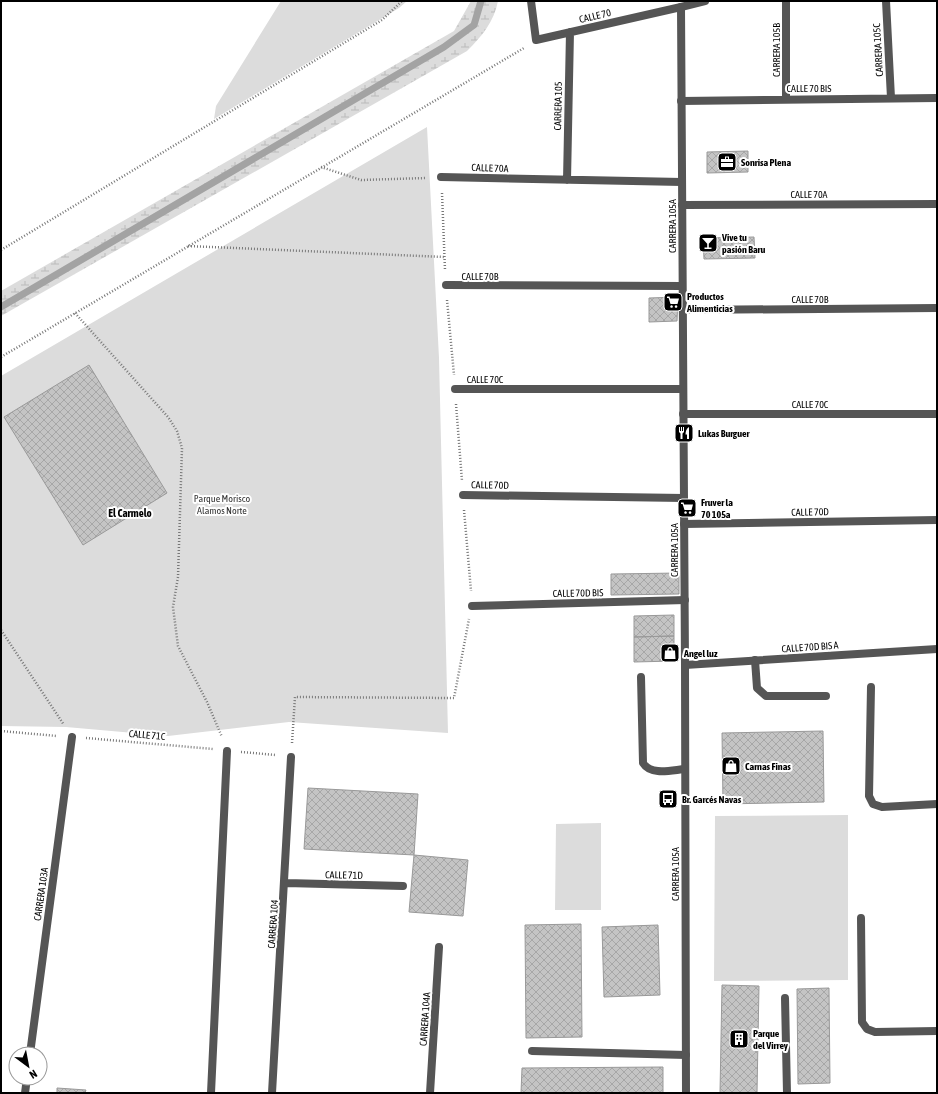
<svg xmlns="http://www.w3.org/2000/svg" width="938" height="1094" font-family="'Asap Condensed',sans-serif">
  <style>
    .wetland { fill: url(#wetland-marsh) }
    .green { fill: #dcdcdc }
    .lines { fill: none; stroke-linecap: round; stroke-linejoin: round }
    .stream { stroke: #a3a3a3; stroke-width: 7 }
    .building { fill: url(#building-cross-hatch); stroke: #999 }
    .path { stroke: #777; stroke-width: 2.5; stroke-dasharray: 1 2; stroke-linecap: butt }
    .service { stroke: #555; stroke-width: 8 }
    .minor { stroke: #555; stroke-width: 8 }
    .tertiary { stroke: #555; stroke-width: 8 }
    .labels { text-anchor: middle; dominant-baseline: central; stroke-width: 4; stroke-linejoin: round; paint-order: stroke }
    .street-label { font-size: 10px; fill: #000; stroke: #fff }
    .poi-label { font-size: 10px; font-weight: bold; fill: #000; stroke: #fff; text-anchor: start }
    .park-label { font-size: 10px; fill: #333; stroke: #fff }
    .neighbourhood-label { font-size: 11px; font-weight: bold; fill: #000; stroke: #fff }
  </style>
  <defs>
    <pattern id="wetland-marsh" width="20" height="14" patternUnits="userSpaceOnUse"><rect width="20" height="14" fill="#dcdcdc"/><path d="M1 5h8M5 5V1M11 12h8M15 12V8" fill="none" stroke="#bbb"/></pattern>
    <pattern id="building-cross-hatch" width="8" height="8" patternUnits="userSpaceOnUse"><rect width="8" height="8" fill="#c4c4c4"/><path d="M0 0l8 8M0 8l8-8" fill="none" stroke="#a7a7a7"/></pattern>
  </defs>
  <rect width="100%" height="100%" fill="#fff"/>
  <path class="wetland" d="M471,1H498C494,22 482,36 467,51L1,316V291L454,31Z"/>
  <path class="green" d="M281,1L341,2V1H407L399,8L214,119L216,106Z
    M427,127L439,358L448,733L289,722L168,736L66,727L1,726V376Z
    M848,815V980L714,981L715,816Z
    M601,823V910H555L556,824Z"/>
  <g class="lines">
    <path class="stream" d="M1,307L444,47L474,25L481,1"/>
  </g>
  <path class="building" d="M748,151V172L707,173V152Z
    M754,237L755,258L704,259L703,238Z
    M678,297L677,321L649,322V298Z
    M89,365L167,493L83,545L4,417Z
    M679,573V594L611,595V574Z
    M674,615V636L634,637V616Z
    M674,636V661L634,662V637Z
    M823,731L824,802L723,804L722,733Z
    M308,788L418,794L414,855L304,849Z
    M414,855L468,860L463,916L409,912Z
    M581,924L582,1037L526,1038L525,925Z
    M658,925L660,995L604,997L602,927Z
    M722,985L759,986L757,1093H720Z
    M829,988L830,1083L798,1084L797,989Z
    M663,1067V1093H521L522,1068Z
    M57,1088L86,1090L85,1093H57Z"/>
  <g class="lines">
    <path class="path" d="M321,167L361,180L426,178
      M442,193L445,270
      M188,246L444,257
      M1,250L382,20L402,1
      M447,300L454,375
      M75,313L168,417L177,431L182,448L178,577L173,607L178,646L207,702L222,737
      M1,357L524,48
      M456,404L462,481
      M464,510L471,591
      M1,630L64,725
      M1,731L57,736
      M86,738L213,749
      M292,743L295,697L454,698L469,619
      M241,752L276,755"/>
    <path class="service" d="M755,660L757,688L766,696H826
      M641,677L643,763C651,776 672,770 685,769
      M871,687L869,796L873,804L882,807L937,804
      M286,883L403,886
      M861,918L862,1022L867,1029L875,1032L937,1031
      M785,998L787,1093
      M532,1051L686,1055
      M211,1093L227,751
      M272,1093L291,757"/>
    <path class="minor" d="M531,1L536,40L681,7
      M786,1V99
      M886,1L891,98
      M681,101L937,98
      M441,177L682,182
      M567,180L570,32
      M682,205L937,204
      M446,285L682,286
      M683,310L937,308
      M455,389H683
      M683,414H937
      M463,495L684,498
      M684,524L937,520
      M472,606L685,600
      M685,665L937,649
      M30,1054L72,737
      M25,1093L27,1078
      M430,1093L439,947"/>
    <path class="tertiary" d="M686,1093L685,665L681,7L705,1"/>
  </g>
  <defs>
    <g id="office-square" transform="scale(1)"><rect x="-9" y="-9" width="18" height="18" rx="4" fill="#000" stroke="#fff"/><path d="M-6-3h4V-5.5h4V-3h4V5H-6ZM-1-4.5V-3h2v-1.5ZM-6 0V1H6V0Z" fill="#fff"/></g>
    <g id="bar-square" transform="scale(1)"><rect x="-9" y="-9" width="18" height="18" rx="4" fill="#000" stroke="#fff"/><path d="M-6-5H6L.8 .8V4.5H3.5V6h-7V4.5H-.8V.8Z" fill="#fff"/></g>
    <g id="supermarket-square" transform="scale(1)"><rect x="-9" y="-9" width="18" height="18" rx="4" fill="#000" stroke="#fff"/><path d="M-6-5.5h2.5l.6 2H6L4.5 2H-2.5L-4.4-4H-6ZM-1.5 3.2a1.3 1.3 0 1 0 .1 0ZM3 3.2a1.3 1.3 0 1 0 .1 0Z" fill="#fff"/></g>
    <g id="restaurant-square" transform="scale(1)"><rect x="-9" y="-9" width="18" height="18" rx="4" fill="#000" stroke="#fff"/><path d="M-5-6h1v4h1v-4h1v4h1v-4h1v5L-1.5 .5V6h-2V.5L-5-1ZM5-6V6H3V1.5H1.5Q1.5-4 5-6Z" fill="#fff"/></g>
    <g id="shop-square" transform="scale(1)"><rect x="-9" y="-9" width="18" height="18" rx="4" fill="#000" stroke="#fff"/><path d="M-5-2.5h2.3a2.7 3.5 0 0 1 5.4 0H5L5.5 6h-11ZM-1.5-2.5h3a1.5 2.3 0 0 0-3 0Z" fill="#fff"/></g>
    <g id="bus-square" transform="scale(1)"><rect x="-9" y="-9" width="18" height="18" rx="4" fill="#000" stroke="#fff"/><path d="M-5-6H5V4H4V6H2V4H-2V6H-4V4H-5ZM-3.5-4V0h7V-4ZM-3.5 1.2v1.5H-2V1.2ZM2 1.2v1.5H3.5V1.2Z" fill="#fff"/></g>
    <g id="building-square" transform="scale(1)"><rect x="-9" y="-9" width="18" height="18" rx="4" fill="#000" stroke="#fff"/><path d="M-4-6H4V6H1V3H-1V6H-4ZM-2.5-4.3h1.7v1.8h-1.7ZM.8-4.3h1.7v1.8H.8ZM-2.5-1h1.7V.8h-1.7ZM.8-1h1.7V.8H.8Z" fill="#fff"/></g>
  </defs>
  <g fill-rule="evenodd">
    <use href="#office-square" x="727" y="162"/>
    <use href="#bar-square" x="708" y="243"/>
    <use href="#supermarket-square" x="673" y="302"/>
    <use href="#restaurant-square" x="684" y="433"/>
    <use href="#supermarket-square" x="687" y="508"/>
    <use href="#shop-square" x="670" y="653"/>
    <use href="#shop-square" x="731" y="766"/>
    <use href="#bus-square" x="668" y="799"/>
    <use href="#building-square" x="739" y="1039"/>
  </g>
  <g class="labels">
    <g class="street-label">
      <text transform="translate(595 16) rotate(-13)">CALLE 70</text>
      <text transform="translate(776 50) rotate(-90)">CARRERA 105B</text>
      <text transform="translate(878 50) rotate(-93)">CARRERA 105C</text>
      <text x="809" y="88">CALLE 70 BIS</text>
      <text transform="translate(558 106) rotate(-89)">CARRERA 105</text>
      <text transform="translate(490 168) rotate(2)">CALLE 70A</text>
      <text x="809" y="194">CALLE 70A</text>
      <text transform="translate(672 226) rotate(-90)">CARRERA 105A</text>
      <text x="480" y="276">CALLE 70B</text>
      <text x="810" y="299">CALLE 70B</text>
      <text x="485" y="379">CALLE 70C</text>
      <text x="810" y="404">CALLE 70C</text>
      <text transform="translate(490 485) rotate(1)">CALLE 70D</text>
      <text transform="translate(810 512) rotate(-1)">CALLE 70D</text>
      <text transform="translate(674 550) rotate(-90)">CARRERA 105A</text>
      <text transform="translate(578 593) rotate(-1)">CALLE 70D BIS</text>
      <text transform="translate(810 647) rotate(-4)">CALLE 70D BIS A</text>
      <text transform="translate(147 735) rotate(5)">CALLE 71C</text>
      <text transform="translate(675 874) rotate(-90)">CARRERA 105A</text>
      <text transform="translate(344 875) rotate(1)">CALLE 71D</text>
      <text transform="translate(41 894) rotate(-82)">CARRERA 103A</text>
      <text transform="translate(273 924) rotate(-86)">CARRERA 104</text>
      <text transform="translate(425 1019) rotate(-86)">CARRERA 104A</text>
    </g>
    <g class="poi-label">
      <text x="741" y="162">Sonrisa Plena</text>
      <text x="722" y="237">Vive tu<tspan x="722" dy="12">pasión Baru</tspan></text>
      <text x="687" y="296">Productos<tspan x="687" dy="12">Alimenticias</tspan></text>
      <text x="698" y="433">Lukas Burguer</text>
      <text x="701" y="502">Fruver la<tspan x="701" dy="12">70 105a</tspan></text>
      <text x="684" y="653">Angel luz</text>
      <text x="745" y="766">Carnas Finas</text>
      <text x="682" y="799">Br. Garcés Navas</text>
      <text x="753" y="1033">Parque<tspan x="753" dy="12">del Virrey</tspan></text>
    </g>
    <g class="park-label">
      <text x="222" y="498">Parque Morisco<tspan x="222" dy="12">Alamos Norte</tspan></text>
    </g>
    <g class="neighbourhood-label">
      <text x="130" y="513">El Carmelo</text>
    </g>
  </g>
  <rect width="938" height="1094" fill="none" stroke="#000000" stroke-width="4"/>
  <g transform="translate(28 1066) rotate(148)"><circle r="19" fill="#ffffff" stroke="#999999"/>
  <path d="M0-3L7 15L0 10L-7 15Z" fill="#000000"/>
  <text y="-6" font-size="11" font-weight="bold" text-anchor="middle" fill="#000000">N</text>
  </g>
</svg>
